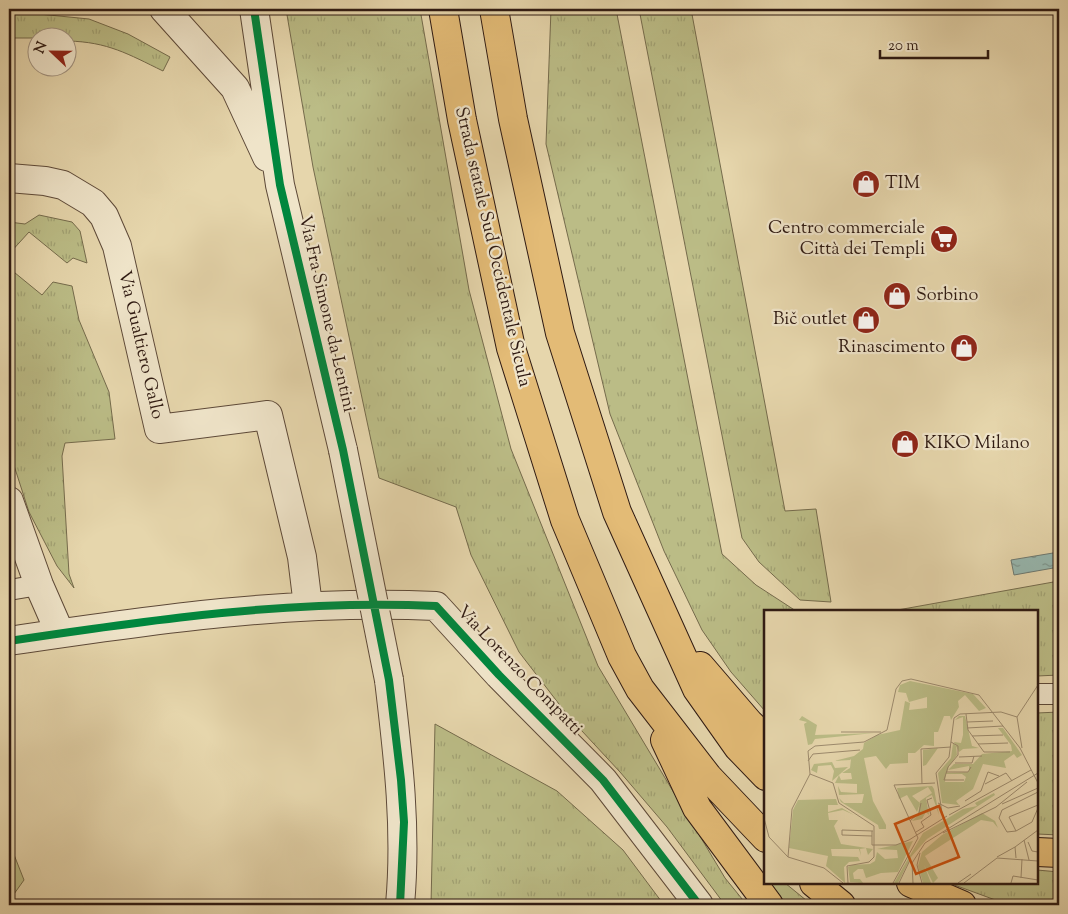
<svg xmlns="http://www.w3.org/2000/svg" width="1068" height="914" font-family="'Sorts Mill Goudy',serif">
  <style>
    .grass { fill: url(#grass-tufts); stroke: #756b4c }
    .pitch { fill: #bbbc86; stroke: #756b4c }
    .water { fill: url(#water-ripples); stroke: #6d7971 }
    .lines { fill: none; stroke-linecap: round; stroke-linejoin: round }
    .lane-casing { stroke: #5d4938; stroke-width: 22 }
    .street-casing { stroke: #5d4938; stroke-width: 30 }
    .primary-casing { stroke: #2f1a12; stroke-width: 30 }
    .lane { stroke: #efe4c9; stroke-width: 20 }
    .street { stroke: #efe4c9; stroke-width: 28 }
    .primary { stroke: #e3bb76; stroke-width: 28 }
    .street-bridge-casing { stroke: #5d4938; stroke-width: 30; stroke-linecap: butt }
    .street-bridge { stroke: #efe4c9; stroke-width: 28 }
    .cycleway-casing { stroke: #efe4c9; stroke-width: 11 }
    .cycleway { stroke: #00873e; stroke-width: 8 }
    .labels { text-anchor: middle; dominant-baseline: central; stroke-width: 4.5; stroke-linejoin: round; paint-order: stroke }
    .poi-label { font-size: 18px; fill: #2f1a12; stroke: #efe4c9; text-anchor: start }
    .street-label { font-size: 18px; fill: #2f1a12; stroke: #efe4c9 }
    .inset-road { fill: none; stroke: #9d8b6e; stroke-width: 1 }
    .view { fill: #cc500d; fill-opacity: 0.15; stroke: #cc500d; stroke-width: 2.5 }
    .inset-edge { fill: none; stroke: #2f1a12; stroke-width: 2.5 }
  </style>
  <defs>
    <pattern id="grass-tufts" width="24" height="20" patternUnits="userSpaceOnUse" patternTransform="scale(1.25)"><rect width="24" height="20" fill="#bbbc86"/><path d="M3 7l-1-3M5 7V3M7 7l1-3M15 17l-1-3M17 17v-4M19 17l1-3" fill="none" stroke="#a1a173"/></pattern>
    <pattern id="water-ripples" width="26" height="14" patternUnits="userSpaceOnUse" patternTransform="scale(1.25)"><rect width="26" height="14" fill="#97b8b0"/><path d="M2 4q2-2 4 0t4 0M15 11q2-2 4 0t4 0" fill="none" stroke="#7c958e"/></pattern>
  </defs>
  <rect width="100%" height="100%" fill="#e6d6ac"/>
  <filter id="stains"><feTurbulence type="fractalNoise" baseFrequency=".004" numOctaves="4"/><feColorMatrix values="0 0 0 0 .2 0 0 0 0 .09 0 0 0 0 .02 0 0 0 .5 -.17"/></filter>
  <radialGradient id="worn" r=".72"><stop offset=".6" stop-color="#630" stop-opacity="0"/><stop offset="1" stop-color="#630" stop-opacity=".3"/></radialGradient>
  <path class="grass" d="M286,9H420L469,290L511,449L598,666L725,878L747,905H725L667,827L620,772L569,717L519,652L471,555L456,507L379,478L313,167Z
    M551,9H616L722,554L756,585L796,611L766,612L765,711L731,672L702,630L664,551L610,414L546,144Z
    M639,9H691L785,511L816,509L831,602L800,600L759,562L742,538Z
    M9,11L89,19L128,34L170,57L163,71C128,54 108,42 68,41V38H9Z
    M39,215L72,222L80,231L87,263L73,258L67,263L29,232L9,254V222L25,224Z
    M9,268L42,295L53,282L72,286L79,320L109,392L115,439L65,443L62,456L69,574L74,588L57,566L29,512L9,450Z
    M1059,581V675L1037,676V612L892,611Z
    M1059,712V835L1037,834V713Z
    M435,724L557,791L623,850L664,905H431Z
    M1037,870L1059,872V905H1009L949,883H1037Z
    M770,883H785L812,905H787Z"/>
  <path class="pitch" d="M9,842L24,880L9,901Z"/>
  <path class="water" d="M1059,552V567L1014,575L1011,560Z"/>
  <g class="lines">
    <g class="lane-casing">
      <path id="lane" d="M9,590L39,585
        M1037,694H1059"/>
    </g>
    <g class="street-casing">
      <path id="street" d="M164,9L235,88L267,157
        M254,9L280,185L343,450
        M9,178L45,181L63,185L93,203L104,216L117,246L159,429L268,415L302,557L308,606
        M9,501L39,585L60,633
        M9,641C149,620 294,599 436,606L499,675L603,780L699,905
        M389,680C398,756 407,829 400,905"/>
    </g>
    <g class="primary-casing">
      <path id="primary" d="M443,9L462,120L511,348L565,520L622,656L640,689L708,777L766,838
        M494,9L513,119L560,333L617,512L697,689L738,747L766,776
        M700,666L749,723L766,739
        M665,740L697,808L769,905
        M1037,852L1059,853
        M814,883L841,905
        M911,883L962,905"/>
    </g>
    <use href="#lane" class="lane"/>
    <use href="#street" class="street"/>
    <use href="#primary" class="primary"/>
    <g class="street-bridge-casing">
      <path id="street-bridge" d="M343,450L389,680"/>
    </g>
    <use href="#street-bridge" class="street-bridge"/>
    <g class="cycleway-casing">
      <path id="cycleway" d="M254,9L280,185L343,450L389,680L401,780L404,822L400,905
        M9,641C149,620 294,599 436,606L499,675L603,780L699,905"/>
    </g>
    <use href="#cycleway" class="cycleway"/>
  </g>
  <defs>
    <g id="shop-disc" transform="scale(1.4375)"><circle r="9.5" fill="#8f2418" stroke="#efe4c9"/><path d="M-5-2.5h2.3a2.7 3.5 0 0 1 5.4 0H5L5.5 6h-11ZM-1.5-2.5h3a1.5 2.3 0 0 0-3 0Z" fill="#fff"/></g>
    <g id="supermarket-disc" transform="scale(1.4375)"><circle r="9.5" fill="#8f2418" stroke="#efe4c9"/><path d="M-6-5.5h2.5l.6 2H6L4.5 2H-2.5L-4.4-4H-6ZM-1.5 3.2a1.3 1.3 0 1 0 .1 0ZM3 3.2a1.3 1.3 0 1 0 .1 0Z" fill="#fff"/></g>
  </defs>
  <g fill-rule="evenodd">
    <use href="#shop-disc" x="866" y="184"/>
    <use href="#supermarket-disc" x="944" y="239"/>
    <use href="#shop-disc" x="897" y="296"/>
    <use href="#shop-disc" x="866" y="320"/>
    <use href="#shop-disc" x="964" y="348"/>
    <use href="#shop-disc" x="905" y="444"/>
  </g>
  <g class="labels">
    <g class="poi-label">
      <text x="885" y="184">TIM</text>
      <text x="925" y="229" text-anchor="end">Centro commerciale<tspan x="925" dy="21">Città dei Templi</tspan></text>
      <text x="916" y="296">Sorbino</text>
      <text x="847" y="320" text-anchor="end">Bič outlet</text>
      <text x="945" y="348" text-anchor="end">Rinascimento</text>
      <text x="924" y="444">KIKO Milano</text>
    </g>
    <g class="street-label">
      <text transform="translate(492 247) rotate(77)">Strada statale Sud Occidentale Sicula</text>
      <text transform="translate(326 314) rotate(77)">Via Fra Simone da Lentini</text>
      <text transform="translate(140 345) rotate(77)">Via Gualtiero Gallo</text>
      <text transform="translate(519 671) rotate(46)">Via Lorenzo Compatti</text>
    </g>
  </g>
  <g transform="translate(764 610)">
    <rect width="274" height="274" fill="#e6d6ac"/>
    <path d="M146,71L209,84L222,98L215,101L201,85L194,91L195,97L187,110L186,106H180L174,122H170V136L160,135L151,143H144V153L126,154L122,159L112,146L100,148L109,191L122,215V219H115L114,215L77,192L75,188L80,193H98L100,184L75,185L74,176L77,182L93,183V174L71,173L75,165L77,170L88,169L87,163H78L86,158L87,149L86,150L70,151L90,146L99,139L100,133L113,125L136,120L141,91L146,93L145,100L163,98V87L145,92L142,83L134,82L136,75ZM38,106L53,115L51,125L110,123L51,129L48,134L44,135L40,114L43,112L35,110ZM195,106H201L208,136L215,138L199,139L195,142L190,132L197,133L199,125V107L191,110ZM234,118H239L258,145L253,148L250,144L240,151L242,158L219,154L209,179L192,191L195,195L178,193L174,163L187,148L189,133L192,135L193,145L185,156L183,163L205,162V156L184,160L190,154H209L218,144L248,141L247,135ZM182,164H198L202,167L200,172H181ZM174,138L162,155L159,156V140ZM68,152L71,158L84,157L68,171L70,161L67,155L54,156L53,163L65,169L47,160L50,154ZM168,176L170,179L175,205L168,185L162,188L165,205L162,202L158,209L148,211L154,205L156,191L168,183L164,177L148,186L156,193L153,202L143,185L135,189L133,178ZM230,183L231,185L163,229L147,247L134,273H130L159,223L199,199L213,196L211,193ZM72,189L74,195H64V202L78,198L90,205L79,200L64,203L65,210H74L70,216L77,234L109,239L104,245L102,238L96,239L97,246L95,239H67L68,246L94,247L96,251L85,252L80,257L81,273L62,256L64,246L25,238L29,200L34,190ZM218,203L231,211L234,218L229,212L217,210L161,246L174,268L169,273L160,255L167,273H159L154,256L158,242L178,225ZM149,231L134,262L117,263L102,268L99,259H94L89,263L90,269H96L99,273L86,272L84,257L88,255L106,254L111,251L113,242L121,249L134,248L133,240L113,239Z" fill="#bbbc86" fill-rule="evenodd"/>
    <path class="inset-road" d="M202,104L204,120L220,142H246M203,112L229,111M203,118L239,116M77,122H117M208,126L239,125M187,132L194,136V145L184,157L180,170H200M214,134L244,133M258,138L253,107L274,75M195,147L218,146M44,151L49,144L96,140M191,153H208L210,146M182,162H204L207,157M46,164L28,199L24,247L60,258L79,273M158,174L157,139L187,137M221,174L242,163L248,171M274,182L238,200L235,208L243,222L252,221L268,212L274,198M201,191L217,181L224,162L235,166M174,193L184,198L196,196M238,194L274,178M178,203L172,163L185,147L190,108L196,104L237,102L253,107M185,205L267,160M0,208L5,227L24,247M146,211L155,203L157,193M108,221V235H132L145,230L183,206M252,221L245,207L274,195M152,222L160,217L157,212L167,205L163,190L168,188M179,223L232,197L263,172M108,226L78,225V220L109,221M260,230L265,250M264,232L268,241L274,242M251,237L274,220M156,243L153,255L158,273M233,247L251,237L252,248M257,268L258,249M84,273L83,256L105,252L110,247V216L75,193L69,173L46,164L44,141L51,136L100,132L123,120L132,79L138,71L147,69L215,85L256,138L274,173M129,273L154,228L130,175L171,173M135,273L146,250M149,273L148,253L161,233L274,163M194,273L207,264M200,273L233,248L274,251M247,273L249,266L274,270"/>
    <path class="view" d="M175,196L195,247L152,264L131,214Z"/>
    <rect width="274" height="274" class="inset-edge"/>
  </g>
  <rect width="1068" height="914" fill="none" stroke="#e6d6ac" stroke-width="30"/>
  <rect x="10" y="10" width="1048" height="894" fill="none" stroke="#2f1a12" stroke-width="2.5"/>
  <rect x="15" y="15" width="1038" height="884" fill="none" stroke="#2f1a12"/>
  <g transform="translate(52 52) rotate(292)"><circle r="24" fill="#efe4c9" stroke="#a29380"/>
  <path d="M0-4L9 19L0 12L-9 19Z" fill="#8f2418"/>
  <text y="-8" font-size="14" font-weight="bold" text-anchor="middle" fill="#2f1a12">N</text>
  </g>
  <path d="M880 50v8h108v-8" fill="none" stroke="#2f1a12" stroke-width="2.5"/>
  <text x="888" y="50" font-size="15" fill="#2f1a12" stroke="#efe4c9" stroke-width="4" paint-order="stroke">20 m</text>
  <rect width="100%" height="100%" filter="url(#stains)"/>
  <rect width="100%" height="100%" fill="url(#worn)"/>
</svg>
